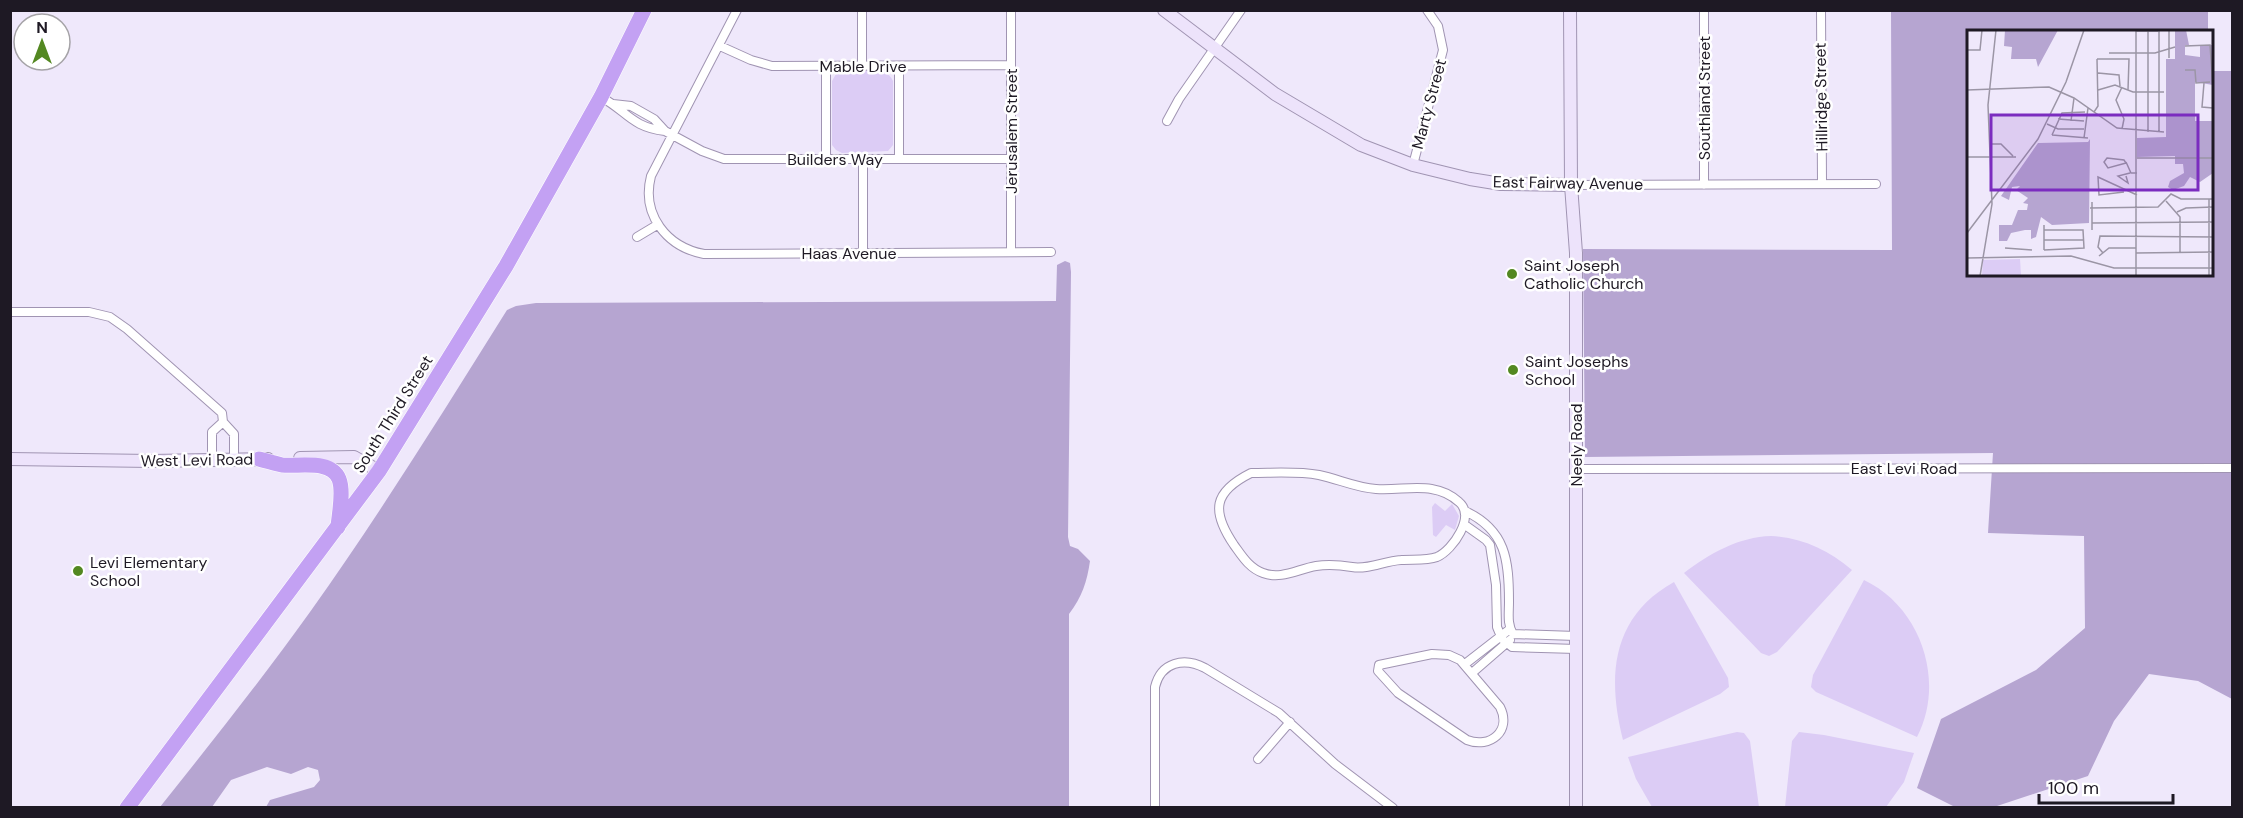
<svg xmlns="http://www.w3.org/2000/svg" width="2243" height="818" font-family="'DM Sans',sans-serif">
  <style>
    .green { fill: #dcccf5 }
    .forest { fill: #b6a5d1 }
    .lines { fill: none; stroke-linecap: round; stroke-linejoin: round }
    .street-casing { stroke: #a094b2; stroke-width: 10 }
    .secondary-casing { stroke: #a094b2; stroke-width: 14 }
    .highway-casing { stroke: #fff; stroke-width: 16 }
    .street { stroke: #fff; stroke-width: 8 }
    .secondary { stroke: #ede3fb; stroke-width: 12 }
    .highway { stroke: #c3a1f3; stroke-width: 15 }
    .poi-dot { fill: #538821; stroke: #fff; stroke-width: 2 }
    .labels { text-anchor: middle; dominant-baseline: central; stroke-width: 5; stroke-linejoin: round; paint-order: stroke }
    .street-label { font-size: 16px; fill: #1e1924; stroke: #fff }
    .poi-label { font-size: 16px; fill: #1e1924; stroke: #fff; text-anchor: start }
    .inset-road { fill: none; stroke: #9b95a5; stroke-width: 1.5 }
    .view { fill: #7b2cbf; fill-opacity: 0.15; stroke: #7b2cbf; stroke-width: 3 }
    .inset-edge { fill: none; stroke: #1e1924; stroke-width: 3 }
  </style>
  <rect width="100%" height="100%" fill="#efe8fb"/>
  <path class="green" d="M841,71C856,71 886,64 893,81V145L888,151L842,153L836,150L832,145V81L836,74Z
    M1435,503L1445,511L1452,504L1459,516L1455,530L1446,525L1436,537L1433,535L1432,507Z
    M1771,536C1803,538 1828,550 1852,570L1777,652L1769,656L1761,653L1684,573C1710,553 1739,537 1771,536Z
    M1864,580C1921,607 1946,681 1917,737L1816,692L1811,687L1813,675Z
    M1674,582L1728,678L1729,687L1720,694L1623,740C1607,677 1611,617 1674,582Z
    M1737,732L1744,733L1750,741L1759,807H1652L1636,779L1628,757Z
    M1799,732L1824,735L1914,753L1904,782L1886,807H1785L1792,741Z"/>
  <path class="forest" d="M1891,11H2208V31L1968,32V274H2212V71H2232V699L2198,681L2149,674L2114,721L2088,776L1994,807H1955L1917,788L1941,719L2036,670L2085,628L2084,536L1988,533L1993,453L1585,457L1583,249L1892,250Z
    M1065,261L1070,263L1071,272L1068,537L1070,546L1078,549L1090,561C1087,582 1082,597 1069,614V807H266L270,800L314,787L320,780L318,770L308,767L291,774L267,767L231,780L212,807H160C211,743 262,679 310,612C380,514 443,412 507,310L516,306L536,303L1056,301L1057,265Z"/>
  <g class="lines">
    <g class="street-casing">
      <path id="street" d="M737,10L651,176C641,215 667,247 704,254L1051,252
        M862,10V65
        M1011,10V252
        M1704,10V185
        M1821,10L1822,183
        M720,46L751,60L772,66L1011,65
        M601,97C627,111 631,127 665,131
        M613,104L631,106L654,119L665,131L702,151L724,159H1012
        M1167,121L1179,99L1241,10
        M826,159V66
        M863,159V253
        M899,159V66
        M1413,165L1443,50L1438,26L1427,10
        M1571,185L1876,184
        M637,237L657,225
        M10,312H89L110,317L127,329L222,413L223,422
        M223,422L234,434V459
        M212,459V432L223,422
        M1576,469L2232,468
        M1251,473C1273,473 1297,471 1319,475C1338,479 1357,488 1376,489C1406,491 1435,480 1459,502C1476,516 1453,550 1437,557C1426,561 1412,559 1401,560C1384,561 1368,570 1352,567C1340,565 1328,564 1316,566C1298,569 1281,580 1263,573C1249,568 1242,556 1234,545C1211,511 1213,492 1251,473Z
        M1465,511C1506,530 1509,560 1509,602C1509,614 1507,624 1513,634L1576,636
        M1465,525L1486,540L1490,545L1496,585L1497,627L1502,639L1512,647L1576,649
        M1432,654L1449,655L1460,660L1500,707C1512,731 1490,749 1467,740L1398,693L1378,671L1379,665Z
        M1465,664L1510,629
        M1472,673L1510,640
        M1258,759L1290,722
        M1155,808V687C1161,662 1184,657 1205,668L1279,713L1335,764L1393,808"/>
    </g>
    <g class="secondary-casing">
      <path id="secondary" d="M1164,10L1275,94L1361,145L1413,165L1470,179L1501,184L1571,185
        M1570,10L1571,185L1576,253V808
        M300,458L354,457L379,471
        M10,459L151,461L268,459"/>
    </g>
    <g class="highway-casing">
      <path id="highway" d="M259,459C266,461 274,463 282,465C299,467 331,459 339,479C344,492 339,513 338,527
        M127,808L379,471L506,266L601,97L644,10"/>
    </g>
    <use href="#street" class="street"/>
    <use href="#secondary" class="secondary"/>
    <use href="#highway" class="highway"/>
  </g>
  <g class="poi-dot">
    <circle cx="1512" cy="274" r="6"/>
    <circle cx="1513" cy="370" r="6"/>
    <circle cx="78" cy="571" r="6"/>
  </g>
  <g class="labels">
    <g class="street-label">
      <text x="863" y="66">Mable Drive</text>
      <text transform="translate(1821 97) rotate(-91)">Hillridge Street</text>
      <text transform="translate(1704 98) rotate(-90)">Southland Street</text>
      <text transform="translate(1429 104) rotate(-75)">Marty Street</text>
      <text transform="translate(1011 131) rotate(-90)">Jerusalem Street</text>
      <text x="835" y="159">Builders Way</text>
      <text transform="translate(1568 183) rotate(1)">East Fairway Avenue</text>
      <text x="849" y="253">Haas Avenue</text>
      <text transform="translate(393 414) rotate(-58)">South Third Street</text>
      <text transform="translate(1576 445) rotate(-90)">Neely Road</text>
      <text transform="translate(197 460) rotate(-1)">West Levi Road</text>
      <text x="1904" y="468">East Levi Road</text>
    </g>
    <g class="poi-label">
      <text x="1524" y="265">Saint Joseph<tspan x="1524" dy="18">Catholic Church</tspan></text>
      <text x="1525" y="361">Saint Josephs<tspan x="1525" dy="18">School</tspan></text>
      <text x="90" y="562">Levi Elementary<tspan x="90" dy="18">School</tspan></text>
    </g>
  </g>
  <g transform="translate(1967 30)">
    <rect width="246" height="246" fill="#efe8fb"/>
    <path d="M53,229L54,246H15L16,230Z" fill="#dcccf5"/>
    <path d="M38,0H91L71,37L69,29H44L45,17L37,16ZM208,0H219L222,15H218V25L233,27V15H246V55L228,52V91H246V143L233,152L223,147L217,156L206,160L201,157L203,151L217,143L216,134H208V126L170,127V108L199,107V29H208ZM123,109L122,193L85,195L74,187L69,207L64,209V200H58L44,203L40,211H32V195H45L51,180H60L61,174L56,173L61,168L49,160L53,156L45,157L42,170L34,166L71,113L121,112Z" fill="#b6a5d1"/>
    <path class="inset-road" d="M169,0V246M181,0V102M192,0V102M202,0V28M169,1H191M218,16L243,15L246,58M0,20H13L15,0M142,23H188L208,17M130,29H162L161,60M218,40H228L229,53L243,52M131,43L152,45L153,56M237,53L235,77L246,78M155,57L149,70L157,89L155,99M0,60L82,57L107,68L150,98L197,102M131,60L148,55L166,62H197M127,82L131,76L130,29M91,89L117,91M104,91L107,68M80,94L91,99H117M85,105L95,83L118,82M85,105L121,108M117,108L121,78M22,114H34L46,126M0,127H49M140,128L157,130L159,133L141,138L137,132ZM170,128H246M159,132L164,143H170M159,146L161,153L151,146L163,143M157,162L132,165L131,147L170,165M242,169V246M199,171L213,187V222M125,172V200M123,178L191,177L204,164L214,169H246M210,182L219,178L246,177M125,193L246,192M77,195V220M0,203L71,109L99,52L117,0M77,210H117M38,218L65,220M77,220L117,218L116,200H77M136,223L131,217L133,206L246,207M169,223L246,222M132,226L142,218H169M0,228L104,226L147,238H246M13,246L25,174L21,75L29,0"/>
    <path class="view" d="M24,85H231V160H24Z"/>
    <rect width="246" height="246" class="inset-edge"/>
  </g>
  <rect width="2243" height="818" fill="none" stroke="#1e1924" stroke-width="24"/>
  <g transform="translate(42 42)"><circle r="28" fill="#ffffff" stroke="#a5a3a7" stroke-width="1.5"/>
  <path d="M0-4.5L10 22L0 15L-10 22Z" fill="#538821"/>
  <text y="-9" font-size="16" font-weight="bold" text-anchor="middle" fill="#1e1924">N</text>
  </g>
  <path d="M2039 794v9h134v-9" fill="none" stroke="#1e1924" stroke-width="3"/>
  <text x="2048" y="794" font-size="18" fill="#1e1924" stroke="#ffffff" stroke-width="4.5" paint-order="stroke">100 m</text>
</svg>
